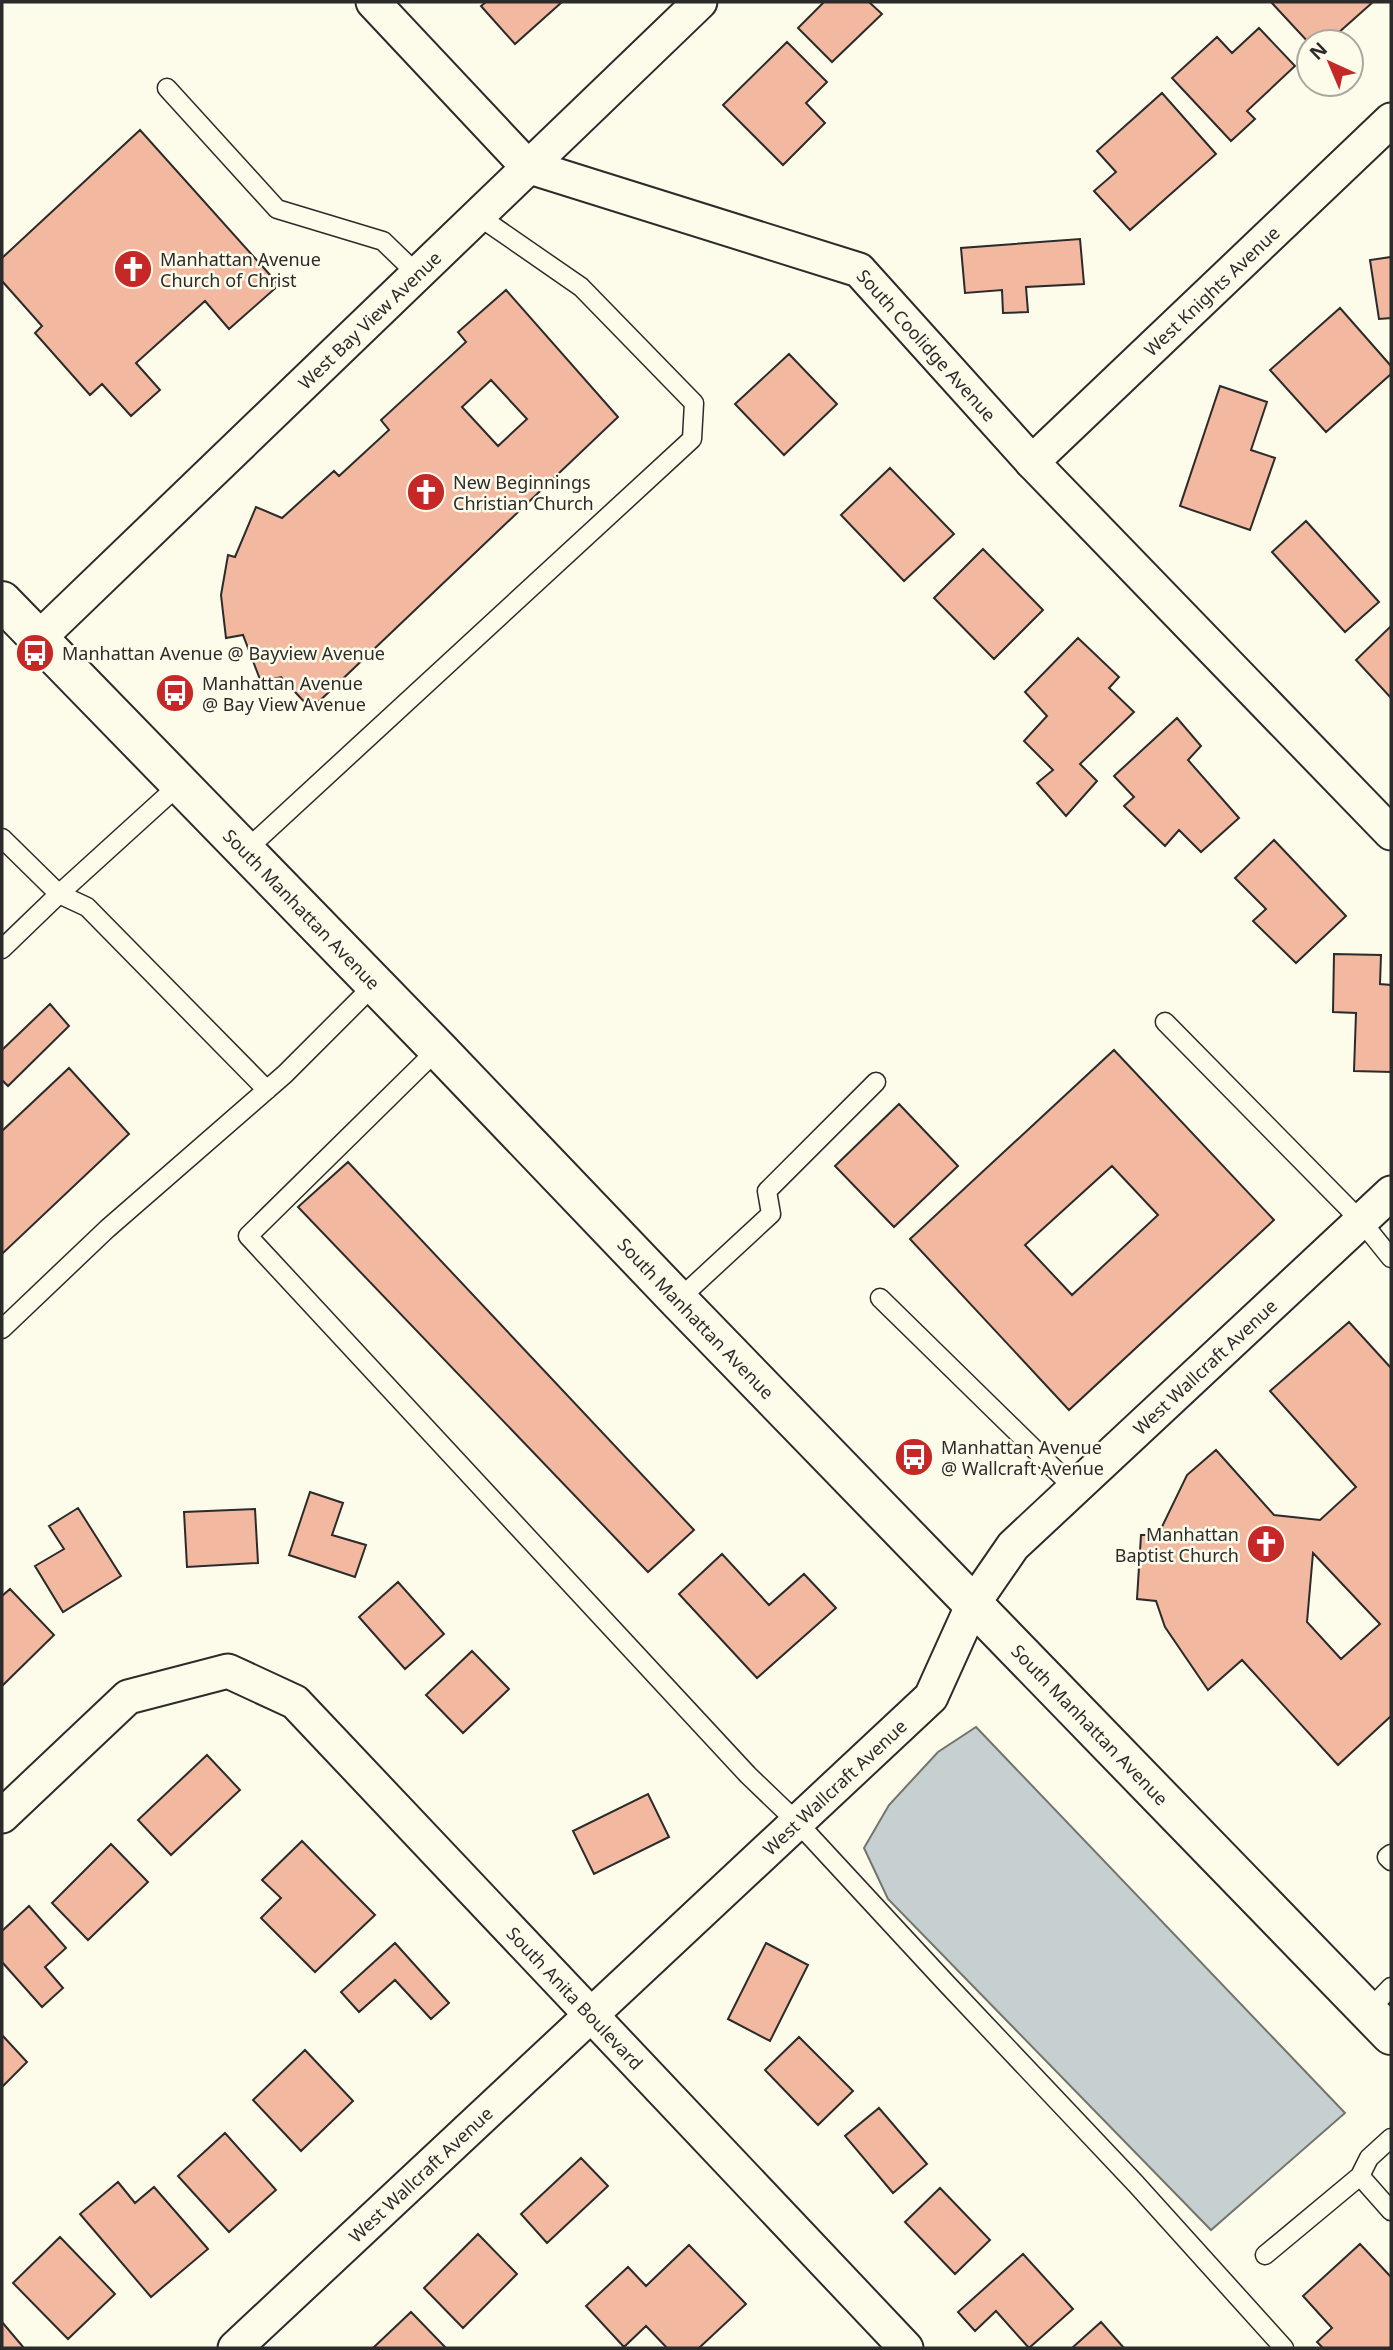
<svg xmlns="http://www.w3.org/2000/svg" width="1393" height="2350" font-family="'Noto Sans',sans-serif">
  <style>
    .water { fill: #c7d0d0; stroke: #74746e; stroke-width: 2 }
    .building { fill: #f2b8a0; stroke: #2b2b2b; stroke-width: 2; fill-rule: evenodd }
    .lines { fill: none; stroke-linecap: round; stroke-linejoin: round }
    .service-casing { stroke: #2b2b2b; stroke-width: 21 }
    .minor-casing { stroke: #2b2b2b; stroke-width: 37 }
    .secondary-casing { stroke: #2b2b2b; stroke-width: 42 }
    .service { stroke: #fdfbea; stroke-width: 18 }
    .minor { stroke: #fdfbea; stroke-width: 33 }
    .secondary { stroke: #fdfbea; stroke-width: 38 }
    .labels { text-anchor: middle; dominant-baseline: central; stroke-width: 5; stroke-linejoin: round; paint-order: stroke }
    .poi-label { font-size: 18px; fill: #2b2b2b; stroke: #fdfbea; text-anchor: start }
    .street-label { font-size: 18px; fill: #2b2b2b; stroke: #fdfbea }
  </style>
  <rect width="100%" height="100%" fill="#fdfbea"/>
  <path class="water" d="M976,1727L1345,2113L1211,2230L888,1899L864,1848L889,1805L938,1752Z"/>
  <path class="building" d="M486,2H562L515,44L481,6Z
    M824,2H869L882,14L832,62L798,28Z
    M1271,2H1373L1328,42L1309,43Z
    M1259,28L1295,66L1247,111L1255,119L1231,141L1172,78L1217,37L1232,53Z
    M787,42L827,82L806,103L825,123L783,165L723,105Z
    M1162,93L1216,154L1130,230L1094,191L1116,172L1097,151Z
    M140,130L279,285L229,329L205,301L136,363L160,390L131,416L102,384L90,395L35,333L42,326L2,281V258Z
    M1080,239L1084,284L1026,287L1028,312L1003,313L1002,290L965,293L961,248Z
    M1391,257V318L1379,319L1370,260Z
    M506,290L618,417L311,709L281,677L261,682L243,635L226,638L221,595L228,555L235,557L256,507L282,518L334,471L339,476L389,430L381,420L466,342L458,332ZM491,380L527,419L498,446L462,407Z
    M1340,308L1391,366V374L1326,432L1270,370Z
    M789,354L837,404L784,455L735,404Z
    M1220,386L1267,402L1251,450L1275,458L1250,530L1180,506Z
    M890,468L954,534L904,581L841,515Z
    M1306,521L1379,602L1345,632L1272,552Z
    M983,549L1043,610L994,659L934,598Z
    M1391,626V698L1356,660Z
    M1078,638L1119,677L1109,688L1134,712L1080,764L1097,781L1066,816L1037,783L1053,770L1024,741L1047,716L1025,692Z
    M1177,718L1201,746L1188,760L1239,818L1201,852L1179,830L1165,846L1124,806L1134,797L1114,776Z
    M1274,840L1346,916L1296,963L1253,921L1266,909L1235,878Z
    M1334,954L1381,955L1380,984L1391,985V1072L1354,1071L1356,1013L1333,1012Z
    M50,1004L69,1026L8,1086L2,1080V1050Z
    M1114,1050L1274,1220L1069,1410L910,1239ZM1112,1166L1158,1215L1072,1295L1025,1245Z
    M69,1068L129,1134L2,1254V1131Z
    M899,1104L958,1166L894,1227L835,1166Z
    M348,1162L694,1530L648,1572L298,1207Z
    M1349,1322L1391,1368V1716L1338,1765L1242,1660L1208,1690L1165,1627L1156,1601L1137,1599L1141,1535H1158L1187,1475L1216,1450L1274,1515L1320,1520L1356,1487L1270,1391ZM1313,1553L1380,1624L1341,1659L1307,1622Z
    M310,1492L343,1503L332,1535L366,1545L355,1577L289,1555Z
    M78,1508L121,1576L63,1612L35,1566L64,1549L49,1526Z
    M255,1509L258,1563L187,1567L184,1512Z
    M722,1554L769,1605L804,1574L836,1608L757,1678L679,1594Z
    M398,1582L444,1634L405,1669L359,1617Z
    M10,1589L54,1635L2,1686V1596Z
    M472,1651L509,1689L463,1733L426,1695Z
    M207,1755L240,1790L171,1855L138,1820Z
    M648,1794L669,1837L594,1874L573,1831Z
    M302,1841L375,1915L315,1972L261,1918L281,1898L262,1880Z
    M111,1844L148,1882L88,1940L52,1903Z
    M29,1906L66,1948L45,1967L63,1988L42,2007L2,1962V1931Z
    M395,1943L449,2003L431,2019L395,1980L359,2012L341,1992Z
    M766,1943L808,1965L770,2041L728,2019Z
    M2,2035L27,2062L2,2087Z
    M799,2037L853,2091L818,2125L765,2070Z
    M305,2050L353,2101L301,2151L253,2100Z
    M879,2108L927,2164L893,2193L845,2136Z
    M225,2133L276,2190L229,2232L178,2176Z
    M581,2158L608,2186L547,2243L521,2214Z
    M118,2182L135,2203L154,2187L208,2249L151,2297L80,2214Z
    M940,2188L990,2240L955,2274L905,2222Z
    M478,2234L517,2274L463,2328L424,2288Z
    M60,2237L115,2294L68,2339L13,2283Z
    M1360,2244L1391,2277V2348H1323L1317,2342L1332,2328L1303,2296Z
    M689,2245L746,2304L699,2348H667L646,2326L624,2347L586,2306L628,2267L646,2286Z
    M1023,2254L1073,2309L1029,2348L996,2311L975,2331L958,2312Z
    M411,2312L446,2348H373Z
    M2,2322L24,2348H2Z
    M1101,2322L1124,2348H1072Z"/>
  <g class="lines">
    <g class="service-casing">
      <path id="service" d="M167,88L277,209L383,241L416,273
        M180,784L59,894L87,907L267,1090
        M2,838L59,894L2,949
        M245,851L692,439L694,403L581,287L477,215
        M1165,1022L1362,1222L1391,1258
        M438,1049L248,1236L748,1775L798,1823L946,1983L1136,2184L1284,2348
        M880,1298L1074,1488
        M678,1300L771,1214L767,1191L876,1082
        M2,1329L107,1229L285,1074L375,984
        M1391,1854L1387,1857L1391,1861
        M1368,2011L1391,1987
        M1360,2176L1391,2211
        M1265,2255L1360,2176L1369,2158L1391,2138"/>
    </g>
    <g class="minor-casing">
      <g id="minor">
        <path id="s1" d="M373,2L527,166L859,270L1032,462L1391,833"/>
        <path id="s2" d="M1032,462L1391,120"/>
        <path id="s3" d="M38,639L700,2"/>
        <path id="s4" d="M2,1816L128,1697L228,1671L295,1702L906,2348"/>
        <path id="s5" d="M235,2348L931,1697L973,1604L1013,1546L1391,1193"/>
      </g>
    </g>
    <g class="secondary-casing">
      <g id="secondary">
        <path id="s6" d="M2,601L438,1049L678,1300L1391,2035"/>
      </g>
    </g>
    <use href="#service" class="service"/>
    <use href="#minor" class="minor"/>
    <use href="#secondary" class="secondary"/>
  </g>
  <defs>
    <g id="church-disc" transform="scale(2.0125)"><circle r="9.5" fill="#c62828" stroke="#fdfbea"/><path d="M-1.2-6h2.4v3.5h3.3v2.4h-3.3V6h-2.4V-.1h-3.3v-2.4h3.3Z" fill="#fff"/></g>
    <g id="bus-disc" transform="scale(2.0125)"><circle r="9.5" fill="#c62828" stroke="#fdfbea"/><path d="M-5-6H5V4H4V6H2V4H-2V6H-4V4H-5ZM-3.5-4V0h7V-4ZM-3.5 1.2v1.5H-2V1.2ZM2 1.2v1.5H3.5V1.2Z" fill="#fff"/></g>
  </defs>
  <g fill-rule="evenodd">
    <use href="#church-disc" x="133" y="269"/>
    <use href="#church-disc" x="426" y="492"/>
    <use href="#bus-disc" x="35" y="653"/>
    <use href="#bus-disc" x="175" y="693"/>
    <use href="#bus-disc" x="914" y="1457"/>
    <use href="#church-disc" x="1266" y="1544"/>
  </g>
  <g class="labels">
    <g class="poi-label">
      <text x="160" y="259">Manhattan Avenue<tspan x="160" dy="21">Church of Christ</tspan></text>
      <text x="453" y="482">New Beginnings<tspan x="453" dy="21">Christian Church</tspan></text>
      <text x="62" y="653">Manhattan Avenue @ Bayview Avenue</text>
      <text x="202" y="683">Manhattan Avenue<tspan x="202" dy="21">@ Bay View Avenue</tspan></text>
      <text x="941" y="1447">Manhattan Avenue<tspan x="941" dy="21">@ Wallcraft Avenue</tspan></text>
      <text x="1239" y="1534" text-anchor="end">Manhattan<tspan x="1239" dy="21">Baptist Church</tspan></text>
    </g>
    <g class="street-label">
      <text stroke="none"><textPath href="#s2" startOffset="248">West Knights Avenue</textPath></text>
      <text stroke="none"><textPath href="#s3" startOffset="460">West Bay View Avenue</textPath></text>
      <text stroke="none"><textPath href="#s1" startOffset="674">South Coolidge Avenue</textPath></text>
      <text stroke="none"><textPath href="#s6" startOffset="430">South Manhattan Avenue</textPath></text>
      <text stroke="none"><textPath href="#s6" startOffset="998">South Manhattan Avenue</textPath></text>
      <text stroke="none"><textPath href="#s5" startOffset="1388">West Wallcraft Avenue</textPath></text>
      <text stroke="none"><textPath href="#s6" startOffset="1564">South Manhattan Avenue</textPath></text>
      <text stroke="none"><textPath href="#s5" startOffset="821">West Wallcraft Avenue</textPath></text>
      <text stroke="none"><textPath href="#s4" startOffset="758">South Anita Boulevard</textPath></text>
      <text stroke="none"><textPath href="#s5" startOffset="254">West Wallcraft Avenue</textPath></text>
    </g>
  </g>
  <rect width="1393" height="2350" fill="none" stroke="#2b2b2b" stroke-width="7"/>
  <g transform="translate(1330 63) rotate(316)"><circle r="33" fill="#fdfbea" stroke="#a9a89e" stroke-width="2"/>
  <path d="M0-5L12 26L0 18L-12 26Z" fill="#c62828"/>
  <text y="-10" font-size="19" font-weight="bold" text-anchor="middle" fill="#2b2b2b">N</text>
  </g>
</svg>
